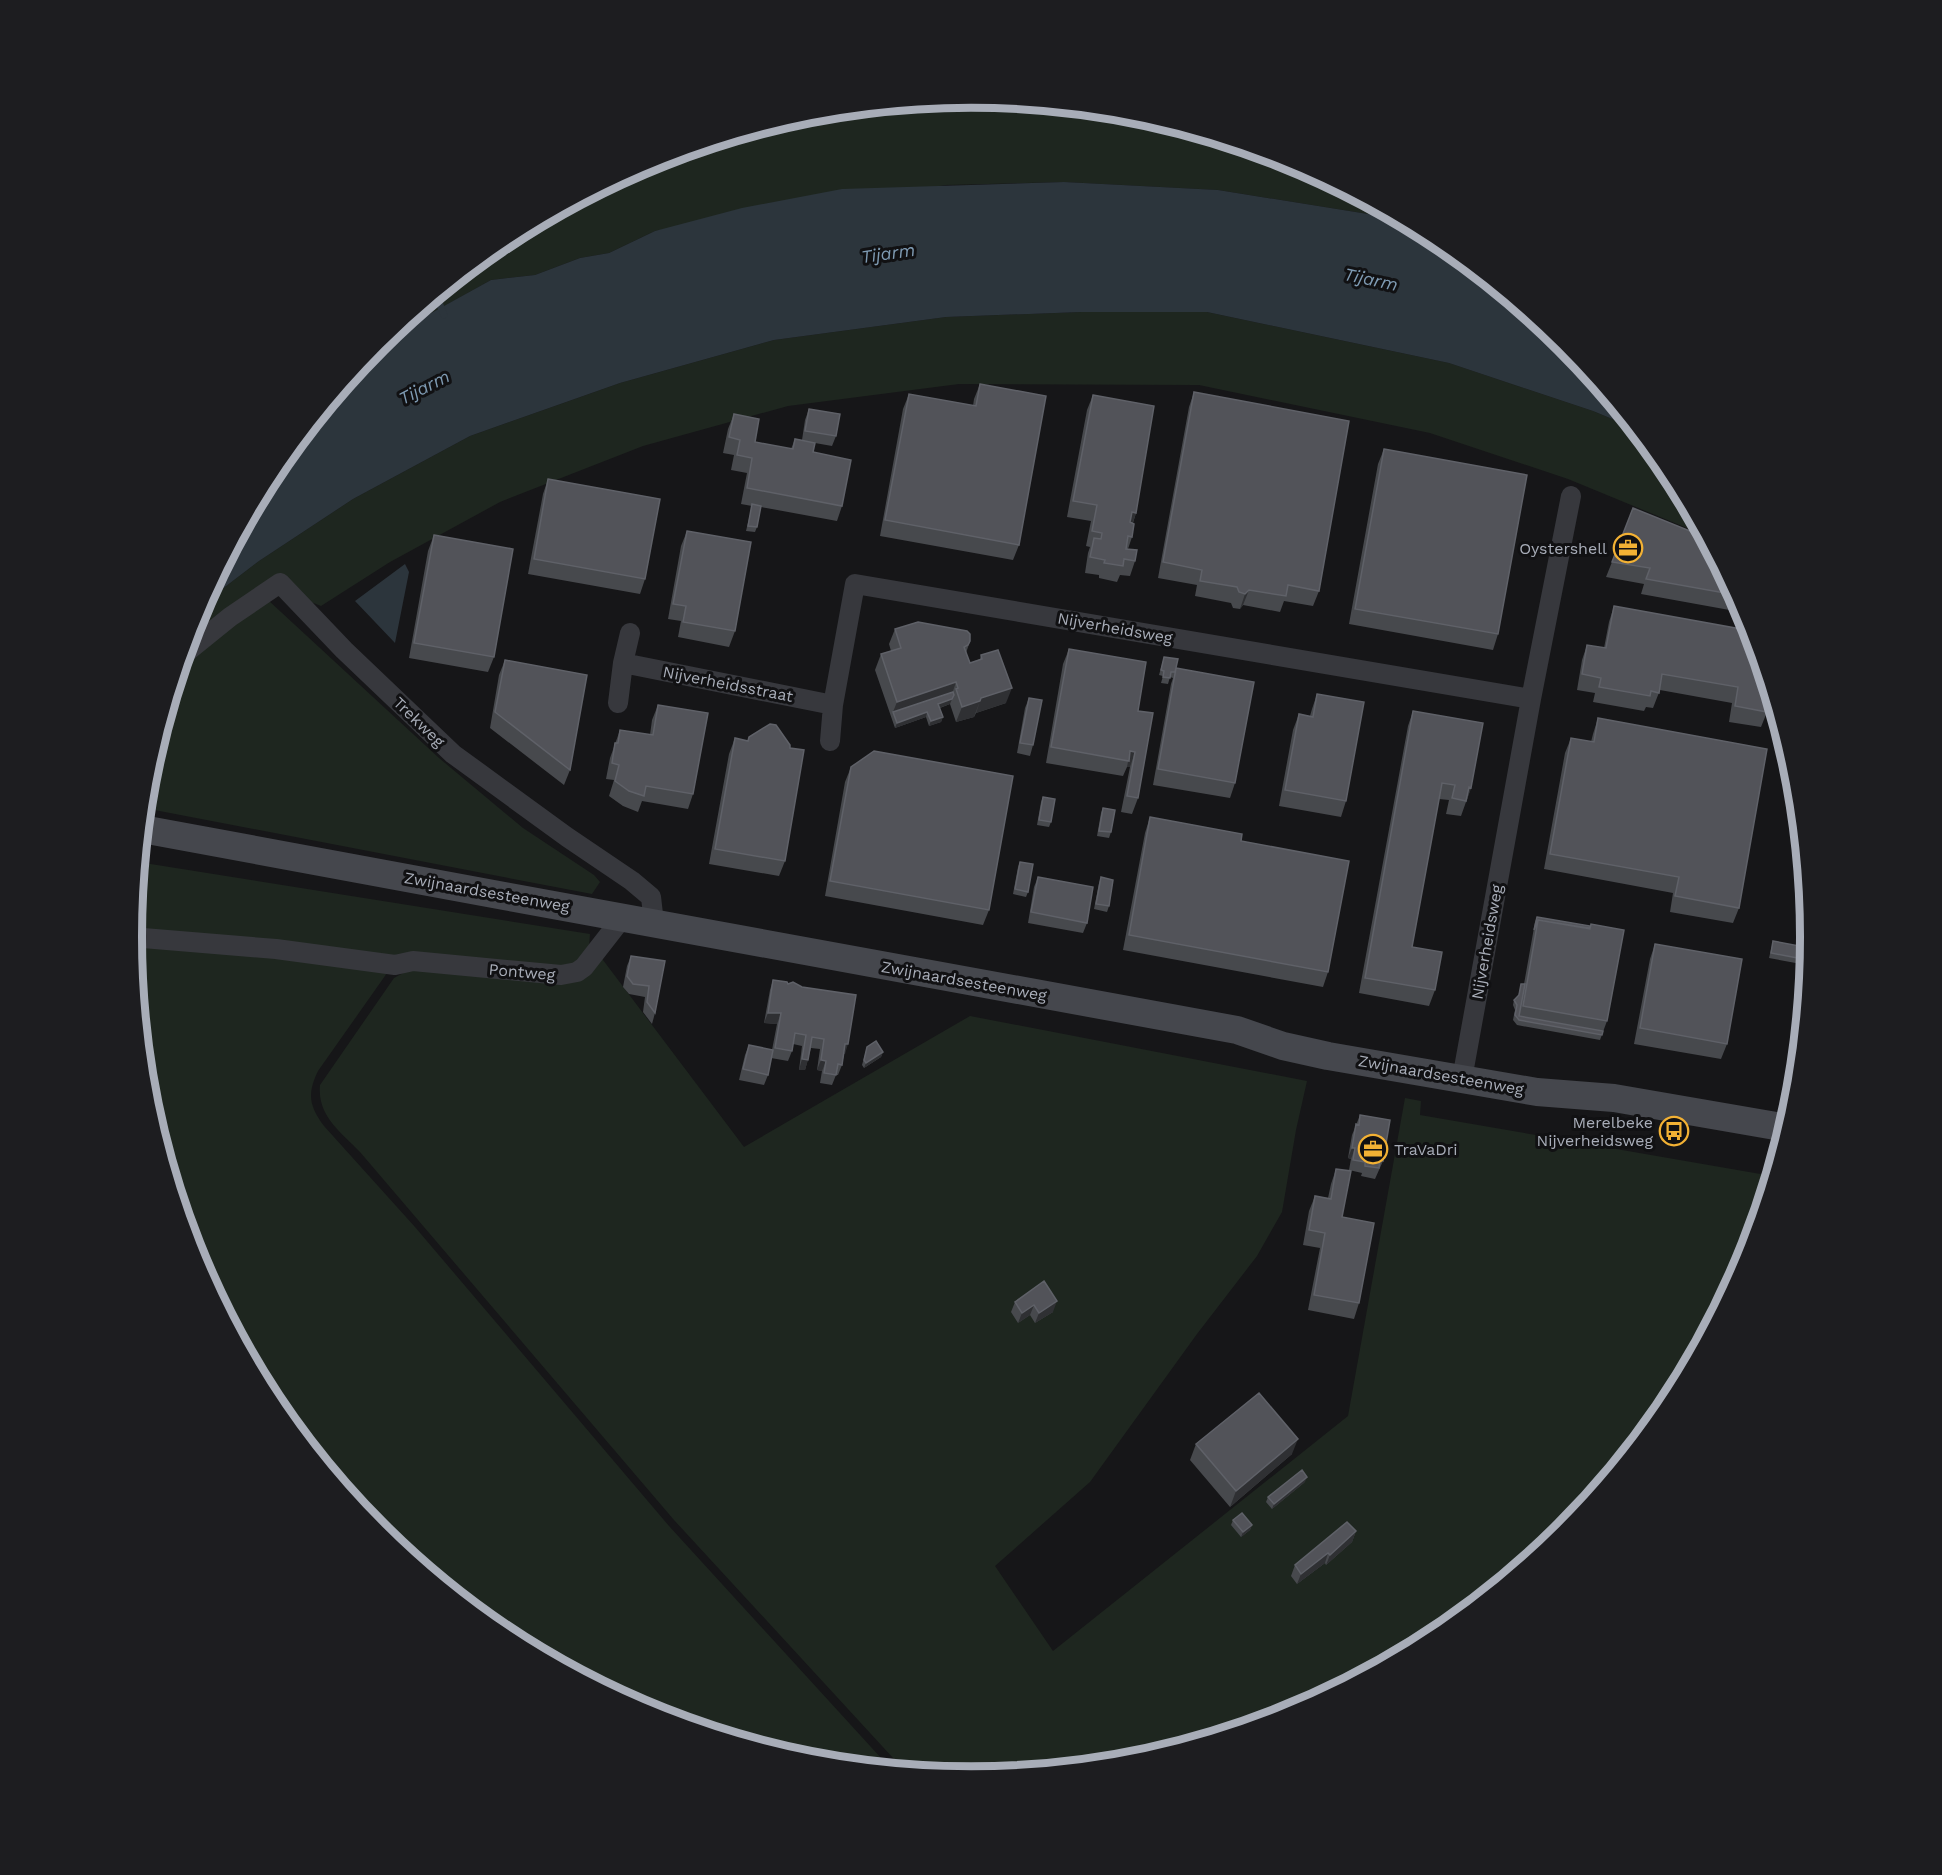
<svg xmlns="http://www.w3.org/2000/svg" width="1942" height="1875" font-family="'Work Sans',sans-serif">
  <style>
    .green { fill: #1e261f }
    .water { fill: #2c353c }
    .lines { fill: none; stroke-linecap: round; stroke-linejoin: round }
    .stream { stroke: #2c353c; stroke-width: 7 }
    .street { stroke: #37383d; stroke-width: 20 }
    .secondary { stroke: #45474d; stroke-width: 28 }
    .wall { fill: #47494d }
    .shaded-wall { fill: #2f3033 }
    .building { fill: #525359; stroke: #5f6168; stroke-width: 1.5 }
    .labels { text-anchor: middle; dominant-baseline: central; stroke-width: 6; stroke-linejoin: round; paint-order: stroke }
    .poi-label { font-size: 16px; fill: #a8adb8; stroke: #111113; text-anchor: end }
    .street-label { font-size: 16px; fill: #a8adb8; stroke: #111113 }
    .water-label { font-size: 18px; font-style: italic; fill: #7f9bb3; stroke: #111113 }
    .rim { fill: none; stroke: #a8adb8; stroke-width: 8 }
  </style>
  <rect width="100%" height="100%" fill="#161618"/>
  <path class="green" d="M971,98L1135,114L1293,162L1399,219L1218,190L1064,182L946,185L655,231L609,253L580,258L535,275L491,280L378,343L505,239L650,161L807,114Z
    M1081,312H1207L1449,363L1593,411L1634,428L1670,471L1704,535L1568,479L1430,433L1199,385L959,384L788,406L643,446L500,502L390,562L321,606L279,589L268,600L439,758L523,828L594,875L600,882L592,894L144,808L147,773L195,616L200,606L259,561L353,499L470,436L620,383L774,340L946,317Z
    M138,862L590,934L589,947L576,966H392L318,1071C307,1094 309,1105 324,1126L415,1227L669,1526L892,1770L807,1761L649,1713L504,1636L377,1531L272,1404L195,1259L147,1101L131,937Z
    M600,956L744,1147L970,1016L1307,1081L1296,1130L1282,1212L1257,1256L1197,1334L1090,1482L995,1566L1053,1651L1348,1416L1405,1098L1421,1101L1420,1115L1772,1176L1747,1259L1669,1404L1565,1532L1437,1636L1292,1714L1135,1761L971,1777L905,1771L674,1520L360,1152C341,1132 317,1116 320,1085L394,978L405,972L416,969L522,977Z"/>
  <path class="water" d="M1064,182L1218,190L1399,219L1438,239L1565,344L1634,428L1593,411L1449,363L1207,312H1081L946,317L774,340L620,383L470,436L353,499L259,561L200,606L273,471L377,343L491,280L535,275L580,258L609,253L655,231L742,208L842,189Z
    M405,564L409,572L395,643L355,601Z"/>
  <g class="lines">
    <path class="stream" d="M436,295L444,315"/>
    <path class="street" d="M183,655L230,617L280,583L344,650L453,754L567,837L632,881L651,897L654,923
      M623,663L833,705
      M618,703L623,663L630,633
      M830,741L833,705L855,584L1531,699
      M131,937L276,949L395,965L413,961L561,975L577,972L584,967L623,917
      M1462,1079L1531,699L1571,496"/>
    <path class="secondary" d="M142,829C507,896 871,965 1237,1030L1283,1046L1328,1056L1537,1092L1614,1098L1787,1128"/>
  </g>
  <path class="wall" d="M980,384L1019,545L1013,560L880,536L903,409L909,394L973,406L974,399Z
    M1194,392L1319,591L1313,606L1284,601L1280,612L1243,605L1240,609L1233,608L1231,603L1195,596L1197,585L1158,578L1189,407Z
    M1093,395L1136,513L1133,523L1132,537L1128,549L1135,561L1130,576L1120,575L1117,582L1099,578V575L1085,573L1088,553L1090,547L1086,546L1091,521L1067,517L1087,410Z
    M809,409L836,436L832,446L815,443L813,452L842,506L837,521L761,507L757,527L755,532L746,531L752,506L741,504L747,473L731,470L734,455L723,453L728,429L734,414L755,442L791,449L795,439L802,440L805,420Z
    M1384,449L1498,634L1493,650L1349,624L1378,464Z
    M548,479L645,579L640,594L528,574L543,494Z
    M687,531L735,631L729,647L678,637L681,621L668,619L681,546Z
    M434,535L494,657L488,672L409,658L428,551Z
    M1705,537L1746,613L1641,594L1644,584L1606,577L1612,562Z
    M1614,606L1752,631L1767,712L1761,727L1729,722L1732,703L1660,690L1653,708L1646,707L1644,711L1593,702L1595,693L1577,690L1582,660L1587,645L1604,648L1609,622Z
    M895,629L970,641L966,653L970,663L980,659L981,655L1006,703L976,713L974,717L956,722L950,704L940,708L943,717L941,722L929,726L926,717L895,728L875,670L881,654L891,651L889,644Z
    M1069,649L1138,711V798L1132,814L1121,812L1130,767H1127L1123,776L1046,763L1063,664Z
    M1164,657L1177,668L1235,783L1230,798L1153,785L1171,684L1173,678L1170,677L1168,684L1161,683L1163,676L1159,675Z
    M505,660L570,770L564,785L490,728L499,675Z
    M1317,694L1346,801L1341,817L1279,806L1293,730L1299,714L1310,716L1312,709Z
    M1029,698L1033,745L1030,756L1017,753L1025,708Z
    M658,705L693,794L688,809L642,801L638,812L623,806L609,796L614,780L606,779L610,758L620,730L650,735L652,720Z
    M1413,711L1471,788L1461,816L1446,814L1449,800L1439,799L1412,947L1435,990L1429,1006L1359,993L1408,726Z
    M1598,718L1739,908L1733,923L1670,912L1673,893L1544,869L1565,753L1571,738L1591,742L1593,734Z
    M749,737L785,861L779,876L709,864L729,754L735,738L748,741Z
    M851,767L989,910L983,925L825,896L845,782Z
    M1043,797L1051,822L1049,827L1037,825L1041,802Z
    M1103,808L1111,832L1109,838L1097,836L1101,813Z
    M1150,817L1241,841L1328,972L1323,987L1123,950L1145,833Z
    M1020,862L1028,892L1026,897L1013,894L1018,867Z
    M1038,877L1087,923L1083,933L1028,923L1034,887Z
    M1101,877L1109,906L1107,912L1094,909L1099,883Z
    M1537,917L1607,1021L1600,1040L1517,1025L1513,1020L1515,1010L1513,1005L1514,1000L1518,997L1521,984H1524L1535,922Z
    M1773,941L1803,959L1801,964L1769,958Z
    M1655,944L1727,1044L1721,1059L1634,1044L1650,959Z
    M631,956L665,961L655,1013L652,1024L643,1012L645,997L629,994L623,987L627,966Z
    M773,980L845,1054H844L842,1065L838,1075H836L832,1085L820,1083L822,1071L817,1070L820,1049L811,1048L805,1070H799L802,1046L793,1044L792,1051L788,1061L771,1058L768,1075L764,1085L739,1080L745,1055L749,1045L772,1050L777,1024L764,1023L770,990Z
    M867,1047L883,1052L881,1057L864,1068L862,1065Z
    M1360,1115L1383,1161L1375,1179L1361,1176L1362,1173L1349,1170L1351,1159L1348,1158L1352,1135Z
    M1336,1169L1342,1217L1359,1303L1354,1319L1308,1310L1320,1248L1303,1245L1309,1211L1315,1196L1328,1198L1331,1184Z
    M1044,1281L1053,1312L1035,1323L1030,1315L1018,1323L1011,1312L1015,1302Z
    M1196,1444L1292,1454L1230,1507L1190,1460Z
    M1305,1482L1272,1509L1266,1502L1268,1497Z
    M1233,1520L1252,1525L1250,1530L1241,1537L1231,1525Z
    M1356,1531L1352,1542L1326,1565L1325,1563L1297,1584L1291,1576L1295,1565Z"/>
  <path class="shaded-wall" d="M1132,512L1136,513L1131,528L1126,527Z
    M1249,590L1243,605L1240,609L1245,594Z
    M956,682L951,697L893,712L891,717L897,702Z
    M1012,688L1006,703L976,713L981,698Z
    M952,699L950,704L936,709L938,704Z
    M980,701L974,717L956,722L962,707Z
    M927,712L926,717L895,728L897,723Z
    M943,717L941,722L929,726L931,721Z
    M1130,751L1135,752L1130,767H1127Z
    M1469,787L1471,788L1466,803V801Z
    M768,1013H781L777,1024L764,1023Z
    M845,1044H848L845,1054H842Z
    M883,1052L881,1057L864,1068L866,1063Z
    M802,1059L808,1060L805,1070H799Z
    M821,1060L826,1061L822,1071L817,1070Z
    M1352,1148H1355L1351,1159L1348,1158Z
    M1057,1301L1053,1312L1035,1323L1039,1313Z
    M1034,1305L1030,1315L1018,1323L1022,1313Z
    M1298,1439L1292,1454L1230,1507L1236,1491Z
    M1307,1477L1305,1482L1272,1509L1274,1504Z
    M1252,1525L1250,1530L1241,1537L1243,1532Z
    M1356,1531L1352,1542L1326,1565L1330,1555Z
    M1328,1553L1325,1563L1297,1584L1301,1574Z"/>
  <path class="building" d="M980,384L1046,396L1019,545L885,520L909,394L976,406Z
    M1194,392L1349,421L1319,591L1288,585L1286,596L1249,590L1245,594L1239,592L1237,587L1200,581L1202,570L1163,562Z
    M1093,395L1154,406L1136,513L1132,512L1130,522L1134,524L1132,537L1128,536L1126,549L1137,550L1135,561L1124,559L1123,566L1104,563L1105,560L1090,557L1094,538L1101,539L1102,533L1092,531L1097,505L1073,501Z
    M809,409L840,414L836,436L805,431Z
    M734,414L759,419L755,442L793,449L795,439L815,443L813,452L851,460L842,506L747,488L752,458L737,455L740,440L729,437Z
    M1384,449L1527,475L1498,634L1355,609Z
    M548,479L660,499L645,579L534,559Z
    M752,504L761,506L757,527L748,526Z
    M1633,508L1705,537L1736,595L1646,579L1650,568L1612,562Z
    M687,531L751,542L735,631L683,622L686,606L673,604Z
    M434,535L513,549L494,657L414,643Z
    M1614,606L1752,631L1770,693L1767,712L1735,706L1738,687L1662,674L1659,693L1651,691L1650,696L1599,687L1601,678L1582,674L1587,645L1606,648Z
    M918,622L967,631L970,634V641L968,645L964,647L970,663L982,659L981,655L998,650L1012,688L981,698L980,701L962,707L956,689L958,688L956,682L897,702L881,654L901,648L895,629Z
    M1069,649L1146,662L1138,711L1153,713L1138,798L1127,796L1135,752L1130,751L1129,761L1051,747Z
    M1164,657L1178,659L1175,672H1171L1170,678L1163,677L1164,671L1161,670Z
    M505,660L587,675L570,770L495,712Z
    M1176,668L1254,682L1235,783L1158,769Z
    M953,692L954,695L952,699L938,704L943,717L931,721L927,712L897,723L893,712Z
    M1317,694L1364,702L1346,801L1285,790L1299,714L1313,717Z
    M1029,698L1042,700L1033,745L1020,743Z
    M658,705L708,713L693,794L646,786L644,796L629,791L615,781L619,765L612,763L615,743H618L620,730L653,735Z
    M1413,711L1483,723L1471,788L1469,787L1466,801L1452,798L1455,785L1442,783L1412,947L1442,952L1435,990L1365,978Z
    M1598,718L1767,749L1739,908L1675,896L1679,877L1550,854L1571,738L1594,742Z
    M770,724L776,725L790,745V748L804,750L785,861L715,849L735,738L748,741L749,737Z
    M874,751L1013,776L989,910L830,881L851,767Z
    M1043,797L1055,799L1051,822L1039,820Z
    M1103,808L1115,810L1111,832L1099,831Z
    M1150,817L1242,834L1241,841L1349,861L1328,972L1129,935Z
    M1020,862L1033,864L1028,892L1015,889Z
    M1038,877L1093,887L1087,923L1031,912Z
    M1101,877L1113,880L1109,906L1096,904Z
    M1537,917L1590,926L1589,928L1538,920L1534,930Z
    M1538,920L1590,929L1591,924L1624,930L1607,1021L1523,1006Z
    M1773,941L1805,947L1803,959L1771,953Z
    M1655,944L1742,959L1727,1044L1640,1028Z
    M631,956L665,961L655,1013L647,1002L649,986L633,984L627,976Z
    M773,980L787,982L788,984L793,982L802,987L856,995L848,1044H845L842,1065L838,1064L836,1075L824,1073L826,1061L821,1060L824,1039L812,1037L808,1060L802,1059L806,1035L795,1033L792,1051L775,1048L781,1013H768Z
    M1521,984H1525L1519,1016L1603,1031L1602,1035L1519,1020L1515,1015L1517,1005L1514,1000L1519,995Z
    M876,1041L883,1052L866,1063L864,1060L867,1047Z
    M749,1045L773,1050L768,1075L743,1069Z
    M1360,1115L1390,1120L1383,1161L1380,1160L1379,1168L1365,1166V1162L1353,1160L1355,1148H1352L1356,1124L1359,1125Z
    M1336,1169L1351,1171L1342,1217L1374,1223L1359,1303L1314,1295L1325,1233L1309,1230L1315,1196L1331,1199Z
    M1044,1281L1057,1301L1039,1313L1034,1305L1022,1313L1015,1302Z
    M1259,1393L1298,1439L1236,1491L1196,1444Z
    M1302,1470L1307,1477L1274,1504L1268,1497Z
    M1242,1513L1252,1525L1243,1532L1233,1520Z
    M1347,1522L1356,1531L1330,1555L1328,1553L1301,1574L1295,1565Z"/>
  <defs>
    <g id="office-ring" transform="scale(1.5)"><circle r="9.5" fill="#111113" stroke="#f2b134" stroke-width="1.5"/><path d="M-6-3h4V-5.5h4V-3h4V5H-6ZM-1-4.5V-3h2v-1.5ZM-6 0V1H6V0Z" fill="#f2b134"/></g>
    <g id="bus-ring" transform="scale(1.5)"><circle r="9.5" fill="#111113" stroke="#f2b134" stroke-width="1.5"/><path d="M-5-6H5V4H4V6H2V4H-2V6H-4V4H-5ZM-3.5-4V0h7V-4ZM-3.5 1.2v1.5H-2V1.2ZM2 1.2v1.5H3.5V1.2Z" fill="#f2b134"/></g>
  </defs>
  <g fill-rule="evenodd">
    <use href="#office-ring" x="1628" y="548"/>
    <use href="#bus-ring" x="1674" y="1131"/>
    <use href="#office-ring" x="1373" y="1149"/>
  </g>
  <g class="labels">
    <g class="poi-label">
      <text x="1607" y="548">Oystershell</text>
      <text x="1653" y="1122">Merelbeke<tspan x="1653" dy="18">Nijverheidsweg</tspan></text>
      <text x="1394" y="1149" text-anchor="start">TraVaDri</text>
    </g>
    <g class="street-label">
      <text transform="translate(1115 628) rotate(10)">Nijverheidsweg</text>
      <text transform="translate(728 684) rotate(11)">Nijverheidsstraat</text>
      <text transform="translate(419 722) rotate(44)">Trekweg</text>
      <text transform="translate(487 892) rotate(10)">Zwijnaardsesteenweg</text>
      <text transform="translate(1487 942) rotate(-80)">Nijverheidsweg</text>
      <text transform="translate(522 972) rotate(5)">Pontweg</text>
      <text transform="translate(964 981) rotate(10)">Zwijnaardsesteenweg</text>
      <text transform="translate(1441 1075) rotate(10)">Zwijnaardsesteenweg</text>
    </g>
    <g class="water-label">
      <text transform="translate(888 253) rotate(-8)">Tijarm</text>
      <text transform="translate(1371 279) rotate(12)">Tijarm</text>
      <text transform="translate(424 387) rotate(-27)">Tijarm</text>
    </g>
  </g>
  <path d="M0 0H1942V1875H0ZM142 937a829 829 0 1 1 1658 0a829 829 0 1 1-1658 0Z" fill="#1d1d20" fill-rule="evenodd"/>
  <path class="rim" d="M142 937a829 829 0 1 1 1658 0a829 829 0 1 1-1658 0Z"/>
</svg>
